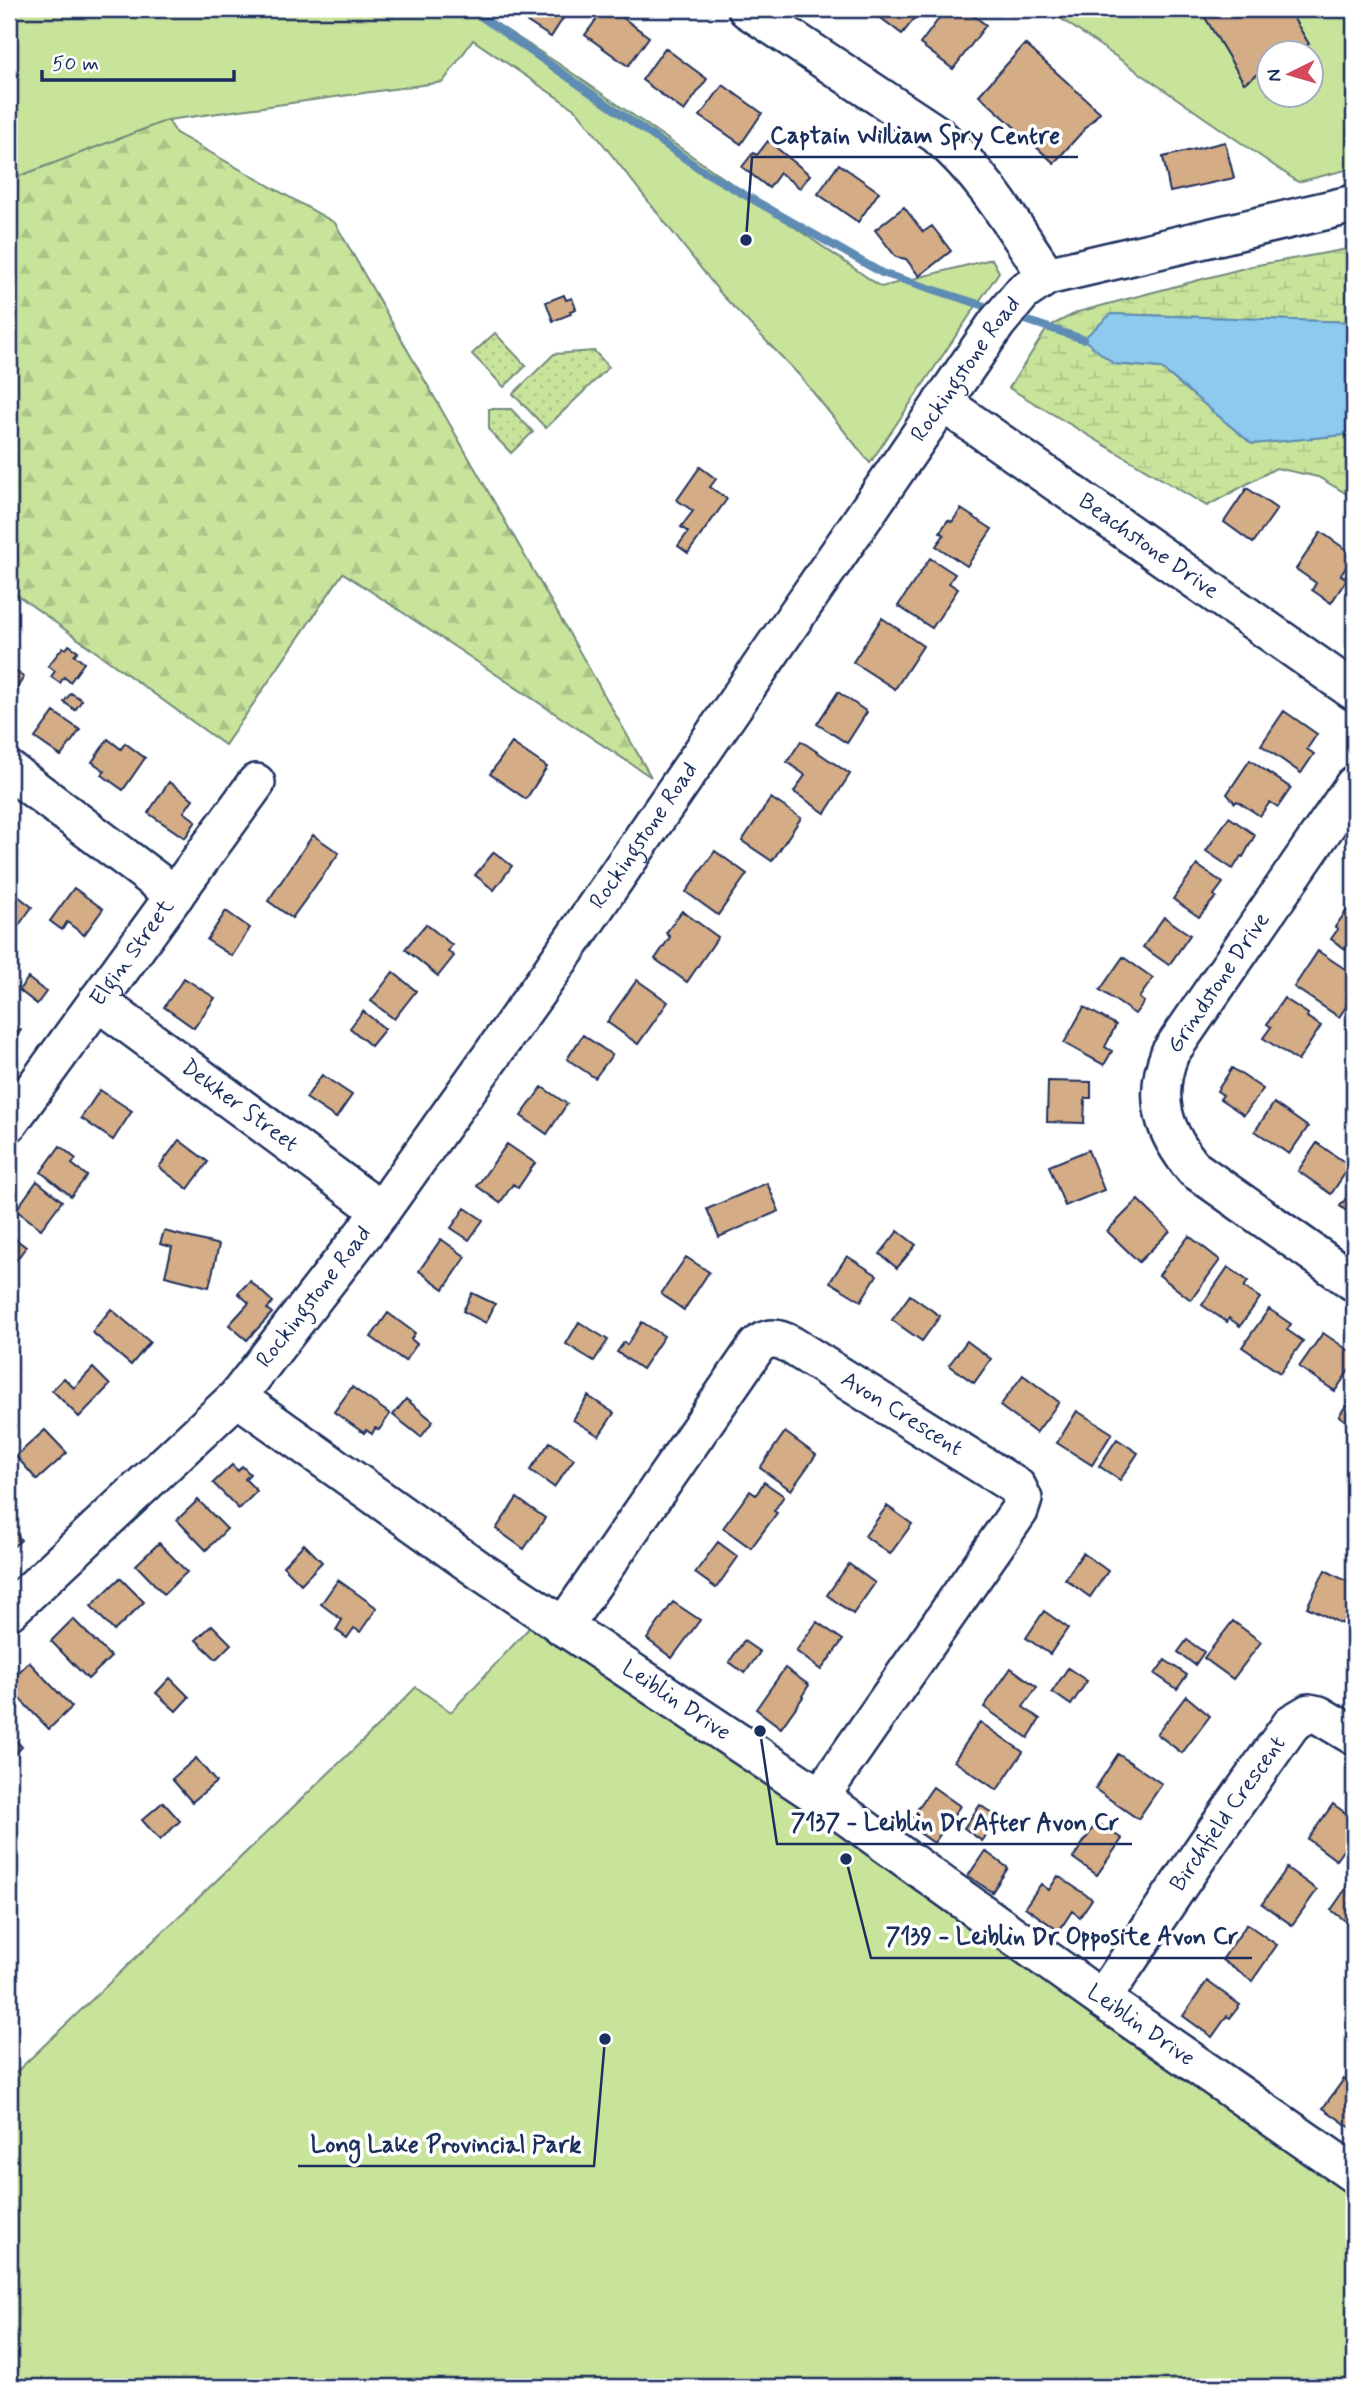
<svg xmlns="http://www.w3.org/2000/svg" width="1363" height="2396" font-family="Mynerve,sans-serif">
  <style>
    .forest { fill: url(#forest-firs); stroke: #728a7c; stroke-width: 2 }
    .wetland { fill: url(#wetland-marsh); stroke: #728a7c; stroke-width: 2 }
    .park { fill: #c8e49b; stroke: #728a7c; stroke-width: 2; fill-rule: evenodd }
    .garden { fill: url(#garden-dots); stroke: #728a7c; stroke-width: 2 }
    .water { fill: #8dcaed; stroke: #5f8cb4; stroke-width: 2 }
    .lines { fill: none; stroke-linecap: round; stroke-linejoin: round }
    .stream { stroke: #5f8cb4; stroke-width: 8 }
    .building { fill: #d4ac85; stroke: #1b2f5e; stroke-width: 2 }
    .minor-casing { stroke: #1b2f5e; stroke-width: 42 }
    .minor { stroke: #fff; stroke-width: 37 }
    .labels { text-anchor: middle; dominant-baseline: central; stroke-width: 7; stroke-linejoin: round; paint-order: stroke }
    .street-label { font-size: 23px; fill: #1b2f5e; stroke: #fff }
    .leader { fill: none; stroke: #1b2f5e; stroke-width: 2.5 }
    .callout-dot { fill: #1b2f5e; stroke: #fff; stroke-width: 2.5 }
    .callout-label { font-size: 24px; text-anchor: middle; font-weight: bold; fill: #1b2f5e; stroke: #fff; stroke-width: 7; stroke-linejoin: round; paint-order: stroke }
  </style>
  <defs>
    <pattern id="forest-firs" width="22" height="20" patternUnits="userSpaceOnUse" patternTransform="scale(1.75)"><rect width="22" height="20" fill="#c8e49b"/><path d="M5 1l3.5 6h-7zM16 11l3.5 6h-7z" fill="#abc488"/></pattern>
    <pattern id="wetland-marsh" width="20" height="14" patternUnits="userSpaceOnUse" patternTransform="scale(1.75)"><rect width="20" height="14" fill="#c8e49b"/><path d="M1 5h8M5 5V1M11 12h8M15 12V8" fill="none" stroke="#abc488"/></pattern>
    <pattern id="garden-dots" width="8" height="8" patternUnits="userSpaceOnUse" patternTransform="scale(1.75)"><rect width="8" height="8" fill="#c8e49b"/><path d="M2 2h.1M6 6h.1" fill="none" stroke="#abc488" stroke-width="1.8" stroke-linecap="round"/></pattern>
  </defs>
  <rect width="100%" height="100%" fill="#fff"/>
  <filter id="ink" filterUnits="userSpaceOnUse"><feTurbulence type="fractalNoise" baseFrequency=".0143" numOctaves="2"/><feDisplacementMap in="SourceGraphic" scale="14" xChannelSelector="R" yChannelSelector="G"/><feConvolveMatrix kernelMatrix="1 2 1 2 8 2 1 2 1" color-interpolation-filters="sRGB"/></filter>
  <g filter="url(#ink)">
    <path class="forest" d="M9,9L168,120L176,133L335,223L651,777L343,573L225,745L9,589Z"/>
    <path class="wetland" d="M1354,248V322L1111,314L1114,364L1161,368L1252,444L1354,434V498L1318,477L1276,468L1207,506L1009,388L1048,327L1078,312L1252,266Z"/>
    <path class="park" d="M9,9H474L562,66L881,287L992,259L999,272L870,463L800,376L722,295L577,111L473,40L443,82L168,120L9,180Z
      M1047,9H1354V168L1298,182ZM1268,52H1310V94H1268Z
      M543,1613L1354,2173V2387H9V2079L380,1724L416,1687L451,1712Z"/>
    <path class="garden" d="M495,333L526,366L504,387L472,354Z
      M594,351L609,367L546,428L513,394L554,354Z
      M489,409H511L533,432L511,453L489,430Z"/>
    <path class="water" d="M1111,314L1354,322V434L1252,444L1161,368L1114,364L1083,339Z"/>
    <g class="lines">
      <path class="stream" d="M470,9L703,171L882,273L994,309
        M1016,317L1083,339"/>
    </g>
    <path class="building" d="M523,9H569L551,37L518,16Z
      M604,9H611L649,37L628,66L585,35Z
      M869,9H922L902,34Z
      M946,9H965L986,25L953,69L920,44Z
      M1200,9H1288L1309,44L1295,52H1268V68L1244,83Z
      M1025,44L1100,112L1054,163L979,95Z
      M665,48L707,79L684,111L642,80Z
      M723,85L762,113L741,144L700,116Z
      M768,141L810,175L800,188L780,173L769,188L742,167L753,153L757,155Z
      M1225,142L1234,178L1170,192L1163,157Z
      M839,164L879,192L858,222L818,194Z
      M904,207L923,232L932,226L951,251L919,276L906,259L896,257L875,230Z
      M564,295L566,300L572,298L576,309L570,311L571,314L553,321L546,302Z
      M700,467L716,479L710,487L727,499L688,553L678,546L688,532L681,527L693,511L677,500Z
      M1247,488L1277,509L1253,543L1224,522Z
      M961,509L992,529L967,566L936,546L944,535L940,532L948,520L952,522Z
      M1321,532L1354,555L1341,575L1347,579L1331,603L1312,590L1316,583L1296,569Z
      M930,558L955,574L949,583L958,589L932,628L898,606Z
      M882,618L923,646L895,689L853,662Z
      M69,645L78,651L74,655L84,663L70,682L64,677L60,683L51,677L55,671L48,666L63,647L66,649Z
      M9,667L24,677L9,700Z
      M838,692L867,712L847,743L817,724Z
      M71,693L82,700L75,710L64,702Z
      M1284,711L1317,734L1307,749L1314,754L1301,773L1261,745Z
      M54,712L80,730L61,756L35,738Z
      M108,739L121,749L125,743L145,758L123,790L102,775L105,771L92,762Z
      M801,741L850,774L825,813L794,792L805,775L787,762Z
      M512,743L547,767L526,799L490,774Z
      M1250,760L1291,788L1278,807L1270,802L1260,816L1237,801L1235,803L1227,794Z
      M169,782L193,799L184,812L196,821L185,838L148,813Z
      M771,798L801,818L772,861L742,841Z
      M1229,817L1255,835L1243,857L1241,856L1233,869L1206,851Z
      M313,835L339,853L292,918L268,901Z
      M715,851L747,874L718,915L686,892Z
      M494,852L512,866L494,890L475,875Z
      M1197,865L1223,883L1214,895L1216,897L1199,917L1173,899Z
      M74,888L103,909L84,935L67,922L62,930L50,921Z
      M9,889L32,907L11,936L9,934Z
      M1353,902H1354V955L1331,939L1338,929L1335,927Z
      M226,911L250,928L232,956L207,940Z
      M682,911L718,937L687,982L655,959L670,937L666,933Z
      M1164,917L1190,935L1169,965L1143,947Z
      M426,924L452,945L448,951L454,956L438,976L405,949Z
      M1318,951L1354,975V995L1339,1017L1294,987Z
      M1123,957L1153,978L1139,998L1144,1002L1135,1014L1100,990Z
      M393,972L416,991L394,1019L371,1001Z
      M28,978L46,992L37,1004L19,990Z
      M184,978L215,998L194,1028L164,1007Z
      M637,980L668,1002L638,1044L607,1022Z
      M1284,998L1308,1014L1307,1017L1321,1026L1298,1061L1263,1038L1271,1027L1267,1024Z
      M1084,1007L1116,1025L1105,1047L1112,1051L1104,1065L1064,1043Z
      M363,1011L385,1029L371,1046L350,1028Z
      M9,1021L21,1030L9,1047Z
      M583,1035L612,1055L595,1078L567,1059Z
      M1232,1068L1263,1089L1244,1115L1220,1099L1223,1095L1217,1091Z
      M322,1075L352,1095L336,1118L306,1098Z
      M1048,1081L1091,1082V1098H1085L1084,1123L1047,1122Z
      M542,1087L567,1104L547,1134L521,1116Z
      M100,1090L132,1111L113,1140L81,1118Z
      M1274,1103L1308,1127L1289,1154L1255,1131Z
      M179,1140L208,1162L188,1189L159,1167Z
      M1317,1143L1350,1166L1331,1194L1298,1171Z
      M507,1144L535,1163L518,1188L513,1184L500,1203L477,1186Z
      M60,1146L76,1159L72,1164L87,1176L71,1196L41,1172Z
      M1088,1150L1104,1190L1065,1206L1049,1166Z
      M37,1181L62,1201L41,1229L16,1210Z
      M767,1183L779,1211L719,1237L707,1209Z
      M1354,1188V1217L1340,1206Z
      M1138,1200L1170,1231L1139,1262L1107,1231Z
      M465,1208L483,1220L469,1240L451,1228Z
      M164,1231L219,1245L209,1287L165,1276L172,1247L160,1244Z
      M898,1231L916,1245L897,1268L880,1254Z
      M9,1234L26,1247L9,1270Z
      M1189,1236L1220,1260L1191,1300L1159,1275Z
      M441,1239L466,1257L444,1289L419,1271Z
      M847,1256L877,1275L861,1301L830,1282Z
      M686,1257L709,1272L684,1310L661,1294Z
      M1228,1267L1248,1281L1244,1287L1260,1298L1240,1326L1229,1318L1227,1322L1202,1305Z
      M250,1281L273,1302L267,1309L272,1313L247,1340L229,1325L249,1303L238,1293Z
      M472,1293L495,1304L486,1323L463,1311Z
      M910,1295L940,1316L922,1341L892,1320Z
      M111,1309L150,1342L131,1365L92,1332Z
      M1269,1309L1291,1324L1287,1330L1303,1341L1280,1373L1242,1347Z
      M388,1313L415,1333L411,1339L417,1344L405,1361L371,1337Z
      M579,1322L608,1340L594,1361L566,1344Z
      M642,1322L664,1336L642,1369L617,1352L624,1342L627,1345Z
      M1323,1333L1354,1354V1363L1335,1391L1299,1367Z
      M967,1341L991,1359L974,1383L949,1365Z
      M93,1368L110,1385L79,1417L52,1390L64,1378L74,1388Z
      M1023,1375L1059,1402L1036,1433L1000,1406Z
      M352,1387L390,1414L379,1430L375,1428L372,1434L366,1430L364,1433L334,1412Z
      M1354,1393V1427L1339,1416Z
      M588,1396L614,1413L599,1436L573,1420Z
      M406,1399L433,1421L421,1437L393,1415Z
      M1077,1411L1112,1433L1092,1465L1057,1443Z
      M45,1430L67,1453L37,1480L16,1456Z
      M785,1432L816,1455L791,1490L760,1468Z
      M1117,1439L1138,1453L1120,1480L1099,1466Z
      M550,1442L574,1459L554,1487L530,1470Z
      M232,1465L238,1471L242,1466L250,1474L245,1479L257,1491L239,1509L213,1483Z
      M764,1482L784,1496L774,1511L777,1513L751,1548L723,1528L750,1491L756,1495Z
      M517,1498L545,1518L524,1549L496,1529Z
      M198,1500L227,1529L206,1550L177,1520Z
      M887,1506L912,1524L890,1554L865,1536Z
      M9,1524L21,1540L9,1550Z
      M718,1542L738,1557L716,1588L695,1573Z
      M159,1543L187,1572L164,1594L136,1565Z
      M304,1544L322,1562L301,1584L283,1566Z
      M1083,1553L1108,1571L1090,1597L1065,1579Z
      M849,1564L875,1583L853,1614L827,1595Z
      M1325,1570L1354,1585V1599L1342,1624L1307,1607Z
      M120,1578L144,1602L114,1631L91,1606Z
      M338,1580L377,1608L360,1632L354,1628L347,1638L336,1630L342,1620L321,1604Z
      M673,1602L700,1620L672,1658L647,1639Z
      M1044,1611L1068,1628L1050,1654L1026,1638Z
      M73,1619L111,1657L88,1679L51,1641Z
      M1233,1621L1261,1642L1233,1679L1204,1658Z
      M817,1622L843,1640L821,1670L796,1651Z
      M212,1625L231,1644L216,1659L196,1640Z
      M1187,1640L1204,1652L1195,1665L1178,1652Z
      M744,1641L760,1652L745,1673L729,1662Z
      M1165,1660L1187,1675L1177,1689L1155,1674Z
      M29,1662L72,1707L49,1729L9,1688V1682Z
      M785,1668L809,1685L802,1696L803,1697L781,1728L756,1709Z
      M1011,1668L1037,1687L1023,1707L1040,1719L1028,1738L984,1707Z
      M1068,1668L1087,1681L1071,1705L1052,1692Z
      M170,1678L189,1697L176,1711L156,1693Z
      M1186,1696L1210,1716L1182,1753L1157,1734Z
      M980,1722L1023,1752L997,1790L954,1761Z
      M9,1733L22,1747L9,1760Z
      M1118,1754L1162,1784L1138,1819L1095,1789Z
      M196,1758L216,1782L192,1802L172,1779Z
      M933,1787L960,1806L934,1843L907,1824Z
      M163,1802L180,1821L160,1840L142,1820Z
      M1333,1804L1354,1819V1835L1336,1860L1308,1839Z
      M980,1805L999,1818L982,1841L964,1828Z
      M1097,1822L1122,1839L1097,1875L1073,1858Z
      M985,1851L1008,1868L992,1892L968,1876Z
      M1287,1868L1317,1890L1292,1925L1262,1904Z
      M1058,1876L1092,1899L1080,1917L1072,1911L1059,1931L1025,1907L1041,1884L1049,1890Z
      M1349,1884L1354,1887V1920L1351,1925L1331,1910Z
      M1247,1924L1277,1945L1252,1981L1222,1960Z
      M1207,1981L1240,2005L1230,2018L1227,2016L1212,2037L1183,2016Z
      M1344,2079L1354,2086V2130L1323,2108Z"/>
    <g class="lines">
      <g class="minor-casing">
        <g id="minor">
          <path d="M747,9L936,134C984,175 1012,224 1047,276"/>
          <path id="s1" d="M942,402L1354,691"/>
          <path d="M9,770L175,895"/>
          <path d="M1354,785L1170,1053C1152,1099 1164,1133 1194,1169L1354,1282"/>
          <path id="s2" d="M97,1001L381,1211"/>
          <path id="s3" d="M9,1123L256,783"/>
          <path id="s4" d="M237,1397L482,1572L820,1797L1096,1995L1354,2174"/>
          <path id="s5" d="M9,1611L237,1397L381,1211L546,979L997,323L1023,292L1047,276L1354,204"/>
          <path id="s6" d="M563,1627L757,1346C768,1336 779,1338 791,1345L1017,1487L1023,1499L1019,1511L820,1797"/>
          <path id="s7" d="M1102,1999L1206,1845L1292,1723L1309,1713L1319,1715L1354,1736"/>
        </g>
      </g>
      <use href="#minor" class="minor"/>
    </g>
  </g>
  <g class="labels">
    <g class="street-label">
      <text stroke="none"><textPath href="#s5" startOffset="1573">Rockingstone Road</textPath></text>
      <text stroke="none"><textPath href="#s1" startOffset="252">Beachstone Drive</textPath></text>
      <text stroke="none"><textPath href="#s5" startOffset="1006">Rockingstone Road</textPath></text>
      <text stroke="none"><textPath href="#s3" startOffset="210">Elgin Street</textPath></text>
      <text transform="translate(1219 983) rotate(-56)">Grindstone Drive</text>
      <text stroke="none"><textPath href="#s2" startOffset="177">Dekker Street</textPath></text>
      <text stroke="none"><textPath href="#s5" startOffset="439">Rockingstone Road</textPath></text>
      <text stroke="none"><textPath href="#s6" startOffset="509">Avon Crescent</textPath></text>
      <text stroke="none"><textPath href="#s4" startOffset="534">Leiblin Drive</textPath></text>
      <text stroke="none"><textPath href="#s7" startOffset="224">Birchfield Crescent</textPath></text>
      <text stroke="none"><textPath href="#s4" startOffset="1101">Leiblin Drive</textPath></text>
    </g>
  </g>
  <path class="leader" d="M746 240L752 157H1078M760 1731L777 1844H1132M846 1859L871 1958H1252M605 2039L594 2166H298"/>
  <g class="callout-dot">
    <circle cx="746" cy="240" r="7"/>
    <circle cx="760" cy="1731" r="7"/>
    <circle cx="846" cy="1859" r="7"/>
    <circle cx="605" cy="2039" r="7"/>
  </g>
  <g class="callout-label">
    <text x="915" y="143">Captain William Spry Centre</text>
    <text x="955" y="1830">7137 - Leiblin Dr After Avon Cr</text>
    <text x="1062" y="1944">7139 - Leiblin Dr Opposite Avon Cr</text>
    <text x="446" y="2152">Long Lake Provincial Park</text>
  </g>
  <rect width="1363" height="2396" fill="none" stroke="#fff" stroke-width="35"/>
  <rect x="18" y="18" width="1328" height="2361" fill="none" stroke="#1b2f5e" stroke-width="2.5" filter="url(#ink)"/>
  <g transform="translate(1290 74) rotate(265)"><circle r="33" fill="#ffffff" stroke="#a4acbf" stroke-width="2"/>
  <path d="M0-5L12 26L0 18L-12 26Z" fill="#d1495b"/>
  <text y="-10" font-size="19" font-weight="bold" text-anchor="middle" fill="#1b2f5e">N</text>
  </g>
  <path d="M42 70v10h192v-10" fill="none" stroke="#1b2f5e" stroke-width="3.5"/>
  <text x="52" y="70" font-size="21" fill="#1b2f5e" stroke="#ffffff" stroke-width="5" paint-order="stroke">50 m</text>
</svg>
